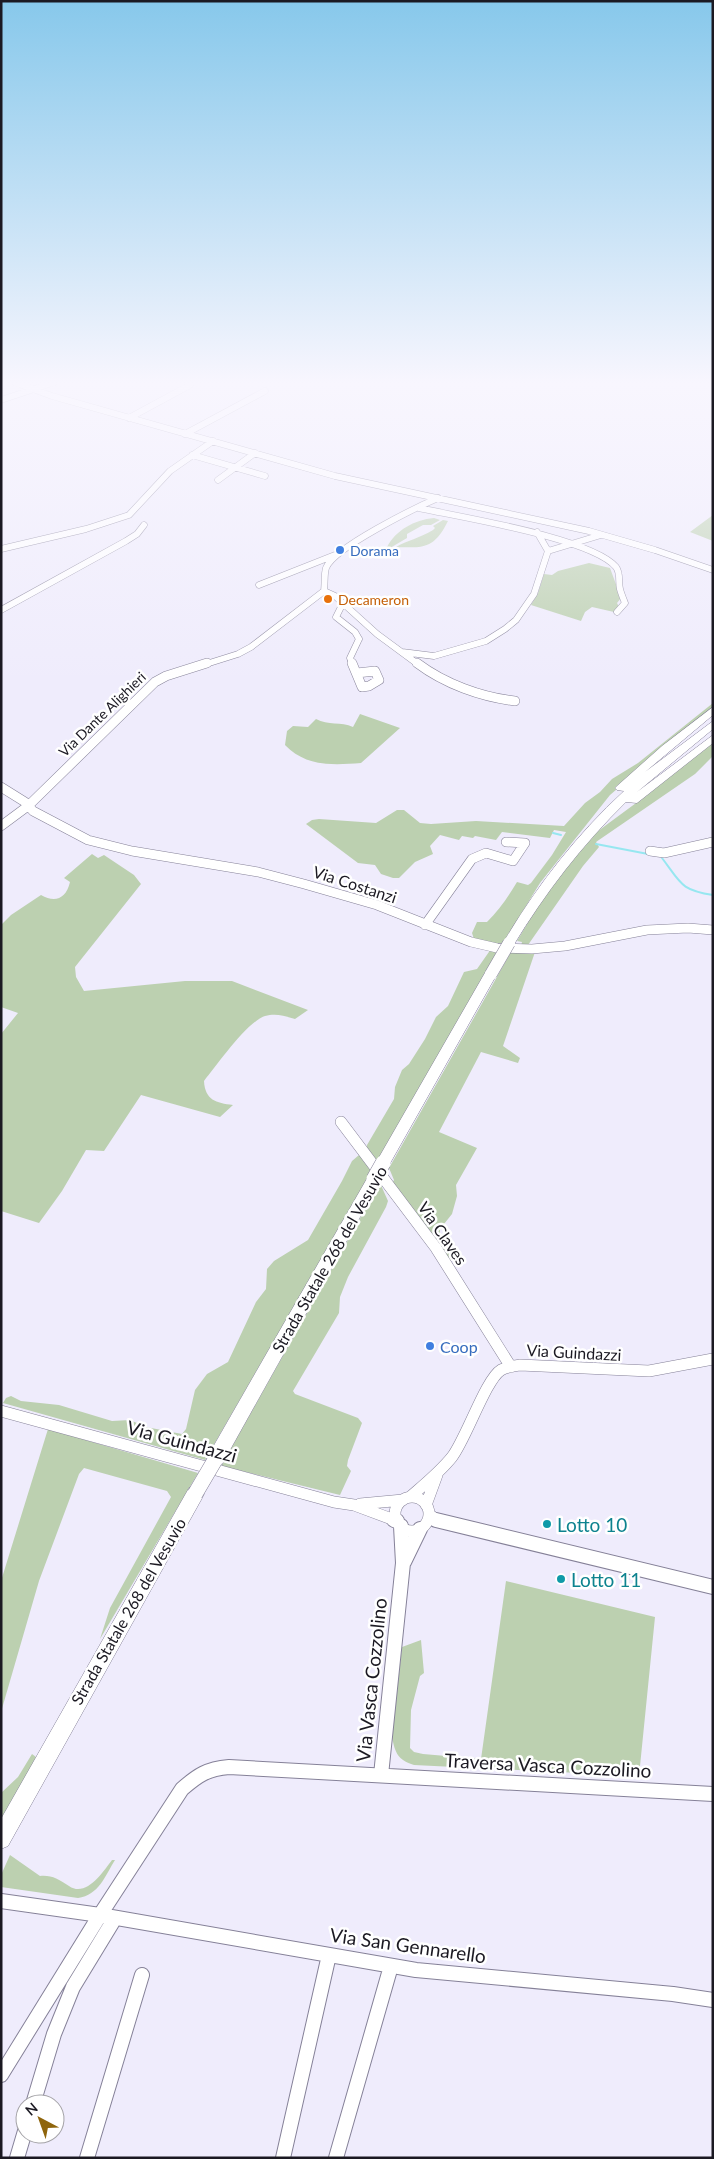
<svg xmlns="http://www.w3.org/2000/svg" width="714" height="2159" font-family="Lato,sans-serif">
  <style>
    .green { fill: #bcd0b0 }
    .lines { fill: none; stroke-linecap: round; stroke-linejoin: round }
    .stream { stroke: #96e7f0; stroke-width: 2 }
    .minor-far3-casing { stroke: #858198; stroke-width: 7 }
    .minor-far2-casing { stroke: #858198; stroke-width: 10 }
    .minor-far1-casing { stroke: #858198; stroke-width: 12 }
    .minor-casing { stroke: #858198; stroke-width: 16 }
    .highway-casing { stroke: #858198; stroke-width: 1 }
    .minor-far3 { stroke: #fff; stroke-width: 6 }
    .minor-far2 { stroke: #fff; stroke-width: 9 }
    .minor-far1 { stroke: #fff; stroke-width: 11 }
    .minor { stroke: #fff; stroke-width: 14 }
    .highway { fill: #fff; fill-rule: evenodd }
    .highway-bridge-far1-casing { stroke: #858198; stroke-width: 13; stroke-linecap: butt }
    .highway-bridge-casing { stroke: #858198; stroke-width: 16; stroke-linecap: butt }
    .highway-bridge-far1 { stroke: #fff; stroke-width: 12 }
    .highway-bridge { stroke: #fff; stroke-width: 15 }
    .shop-dot { fill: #3f7fe0; stroke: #fff; stroke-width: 2 }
    .food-dot { fill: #e8710a; stroke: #fff; stroke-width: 2 }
    .culture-dot { fill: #0f9aa8; stroke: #fff; stroke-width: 2 }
    .labels { text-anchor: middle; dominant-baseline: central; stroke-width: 5; stroke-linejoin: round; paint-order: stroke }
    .far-shop-label { font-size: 14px; fill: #366cbe; stroke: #fff; text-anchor: start }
    .far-food-label { font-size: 14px; fill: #c56008; stroke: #fff; text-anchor: start }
    .far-street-label { font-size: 14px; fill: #1b1922; stroke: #fff }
    .street-label { font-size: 16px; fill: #1b1922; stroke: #fff }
    .shop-label { font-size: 16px; fill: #366cbe; stroke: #fff; text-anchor: start }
    .near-street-label { font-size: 19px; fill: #1b1922; stroke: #fff }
    .near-culture-label { font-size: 19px; fill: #0d838f; stroke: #fff; text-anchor: start }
  </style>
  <rect width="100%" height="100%" fill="#efecfc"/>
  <path class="green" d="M713,515V541L690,532Z
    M434,518L440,520L431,525H423L407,534V538L390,548L387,547C396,530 414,520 434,518Z
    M443,520L448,521C434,549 424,548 396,547C408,540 420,538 433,530L435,528L433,526Z
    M589,563L610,568L621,598L617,603L619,607L614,612L592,607L585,612L581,621L531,605L538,593L544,574L552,575L558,571Z
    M713,703V707L610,795L540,883L502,945L474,939L472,933L477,922H487C499,910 508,897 517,882L528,885L531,883L552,855L566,832L554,830L550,838L502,832L496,840L475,836L473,838L462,836L459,840L440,835L430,846L433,854L415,862L399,878H393L381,874L375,865L358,863L306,824L312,820L319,819L376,823L397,810H404L420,823L431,824L476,821L564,826L585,803L600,792L612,779L638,763Z
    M360,714L400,728L361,763C333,765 306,767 285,745L287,731L293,726L308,727L316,719C328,726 341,721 353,727Z
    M713,740V756L695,774L596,842L599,847L583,866L528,945L521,946L522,942L517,941L548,889L594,834L651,792Z
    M92,854L98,858L104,855L134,875L141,884L75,967L76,977L84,991L185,981H232L308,1010L295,1019C285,1016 276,1013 265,1016C247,1022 217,1065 204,1081C205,1100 216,1103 233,1105L220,1117L141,1095L104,1151L86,1150L62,1191L39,1223L1,1211V1034L18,1013L1,1007V925L11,915L41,895C55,903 66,899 70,882L64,878Z
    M491,949L498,950L377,1163L367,1149V1145L394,1099L395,1087L402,1070L409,1064L425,1039L436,1017L448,1006L464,972L477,969Z
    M511,952H535L503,1046L520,1058L518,1063L481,1052L439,1132L477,1148L456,1185L457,1196L452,1214L440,1229V1233C451,1246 458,1248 449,1264L391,1185L394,1180L389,1168Z
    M359,1155L374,1168L205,1460L3,1403L6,1398L11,1396L21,1401L59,1405L112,1421L130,1420L146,1427L182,1434L186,1429L195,1390L207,1374L228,1362L256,1302L266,1289L267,1269L274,1261L308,1240L342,1181L352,1161Z
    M380,1183L388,1201L386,1207L348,1277L340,1297L339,1313L293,1391L295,1394L358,1418L362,1423L348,1460L347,1466L351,1471L340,1495L221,1466Z
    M48,1429L198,1473L100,1639L110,1608L171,1497L167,1491L84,1468L79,1474L39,1581L1,1712V1581Z
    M506,1581L655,1617L639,1776L414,1765C398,1760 395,1753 392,1737L402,1647L421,1640L424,1673L420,1676L411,1710L410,1748L414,1752L423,1754L481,1759Z
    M32,1754L36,1757L1,1824V1793L18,1777Z
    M10,1855L40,1876C52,1875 58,1879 69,1886C86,1898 103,1872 112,1860H115C105,1876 99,1895 78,1898L1,1887V1875Z"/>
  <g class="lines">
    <path class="stream" d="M553,833L561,835
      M596,844L648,854
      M662,858C681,883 680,890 713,895"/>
    <g class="minor-far3-casing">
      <path id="minor-far3" d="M14,382L52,396L335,476L589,531L655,550L713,570
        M1,400L55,382
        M129,418L190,385
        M185,434L265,391
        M192,455L265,476
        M218,480L255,453
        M419,508C459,517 592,538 616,567C621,574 618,581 620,589C621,593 623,598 625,603L617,612
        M1,549L86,529L129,515L170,471L213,441
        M548,551L601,535
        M259,585L335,555
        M324,591L335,596L377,634L419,665
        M343,603L336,617L355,632L359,639
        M1,610L126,541L137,534L144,525
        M402,652L434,656L486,641L505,629L516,620L534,594L548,551L537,532
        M203,665L238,654L251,647L324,591C325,584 324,574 326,568C333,548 417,507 438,498
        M353,665L350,658L359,639"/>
    </g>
    <g class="minor-far2-casing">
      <path id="minor-far2" d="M352,663L362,687L369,686L379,680L375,671L357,673
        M417,663C445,684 481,697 515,701
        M1,787L25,802L33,811L88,840L132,851L258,872L304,884L377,905L471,942L497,948L532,949L565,946L647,930L688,928L713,930
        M1,826L28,806L155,682L166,676L207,663
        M650,851L664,853L713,842
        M425,925L472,859L486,853L513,861L525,843L506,842"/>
    </g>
    <g class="minor-far1-casing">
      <path id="minor-far1" d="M341,1122L436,1248L511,1367
        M1,1411L334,1502L354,1505L397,1521
        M410,1497C425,1484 440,1472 452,1457C466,1439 486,1379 501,1370C506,1367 514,1366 520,1365L649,1371L713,1359
        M395 1514a17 17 0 1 1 34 0a17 17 0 1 1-34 0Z
        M360,1504L403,1500
        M426,1505L437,1475
        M429,1514L438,1521"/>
    </g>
    <g class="minor-casing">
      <path id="minor" d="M394,1520L397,1521
        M436,1520L713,1587
        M404,1562L420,1529
        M381,1775L403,1563L401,1526
        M1,1901L100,1915L416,1970L673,1994L713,2000
        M1,2075L100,1915L182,1789C198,1775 207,1769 229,1767L713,1794
        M33,2104L54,2034L73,1987L115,1918
        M17,2158L25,2131
        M87,2158L142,1975
        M283,2158L329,1955
        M336,2158L391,1966"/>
    </g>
    <g class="highway-casing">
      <path id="highway" d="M713,707V715L645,772L713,721V729L637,792L713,735V743L637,803L626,802C582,845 545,893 513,946H505L503,943C536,887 576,835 624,791L617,790L615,788L617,786L662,746Z
        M491,969L496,971L497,974L388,1167L383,1169L378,1167L376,1163L378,1159L486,971Z
        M374,1173L379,1175L381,1179L379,1183L221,1466L215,1468L209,1466L206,1460L209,1454L369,1175Z
        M195,1486L201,1488L204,1494L201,1500L8,1846L1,1849V1819L189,1488Z"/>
    </g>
    <use href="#minor-far3" class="minor-far3"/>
    <use href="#minor-far2" class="minor-far2"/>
    <use href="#minor-far1" class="minor-far1"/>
    <use href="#minor" class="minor"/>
    <use href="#highway" class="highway"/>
    <g class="highway-bridge-far1-casing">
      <path id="highway-bridge-far1" d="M491,974L509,943"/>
    </g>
    <g class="highway-bridge-casing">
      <path id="highway-bridge" d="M374,1179L383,1163
        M195,1494L215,1460"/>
    </g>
    <use href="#highway-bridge-far1" class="highway-bridge-far1"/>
    <use href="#highway-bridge" class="highway-bridge"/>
  </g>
  <linearGradient id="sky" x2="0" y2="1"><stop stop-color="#87c8eb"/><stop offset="0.56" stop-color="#f8f6fe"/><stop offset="1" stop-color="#f8f6fe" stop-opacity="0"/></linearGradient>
  <rect width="714" height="684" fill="url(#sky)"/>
  <g class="shop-dot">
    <circle cx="340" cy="550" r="5"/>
    <circle cx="430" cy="1346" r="5"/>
  </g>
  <circle class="food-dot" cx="328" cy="599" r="5"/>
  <g class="culture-dot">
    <circle cx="547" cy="1524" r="5"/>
    <circle cx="561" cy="1579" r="5"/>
  </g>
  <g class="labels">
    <g class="far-shop-label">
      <text x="350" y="550">Dorama</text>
    </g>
    <g class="far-food-label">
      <text x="338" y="599">Decameron</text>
    </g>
    <g class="far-street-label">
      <text transform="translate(102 714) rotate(-44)">Via Dante Alighieri</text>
    </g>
    <g class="street-label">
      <text transform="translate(355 884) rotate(18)">Via Costanzi</text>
      <text transform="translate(443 1233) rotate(55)">Via Claves</text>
      <text transform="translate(329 1259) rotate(-60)">Strada Statale 268 del Vesuvio</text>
      <text transform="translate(574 1352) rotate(3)">Via Guindazzi</text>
      <text transform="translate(128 1611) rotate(-60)">Strada Statale 268 del Vesuvio</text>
    </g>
    <g class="shop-label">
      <text x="440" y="1346">Coop</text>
    </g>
    <g class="near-street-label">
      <text transform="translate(182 1441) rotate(15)">Via Guindazzi</text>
      <text transform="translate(371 1680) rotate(-84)">Via Vasca Cozzolino</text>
      <text transform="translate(548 1765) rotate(3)">Traversa Vasca Cozzolino</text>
      <text transform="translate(408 1945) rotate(8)">Via San Gennarello</text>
    </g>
    <g class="near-culture-label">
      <text x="557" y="1524">Lotto 10</text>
      <text x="571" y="1579">Lotto 11</text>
    </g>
  </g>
  <rect width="714" height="2159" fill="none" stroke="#1b1922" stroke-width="5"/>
  <g transform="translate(40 2119) rotate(319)"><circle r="24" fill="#ffffff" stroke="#a4a3a7"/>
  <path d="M0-4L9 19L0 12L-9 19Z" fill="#8f650c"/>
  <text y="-8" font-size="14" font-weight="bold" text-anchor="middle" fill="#1b1922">N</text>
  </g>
</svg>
